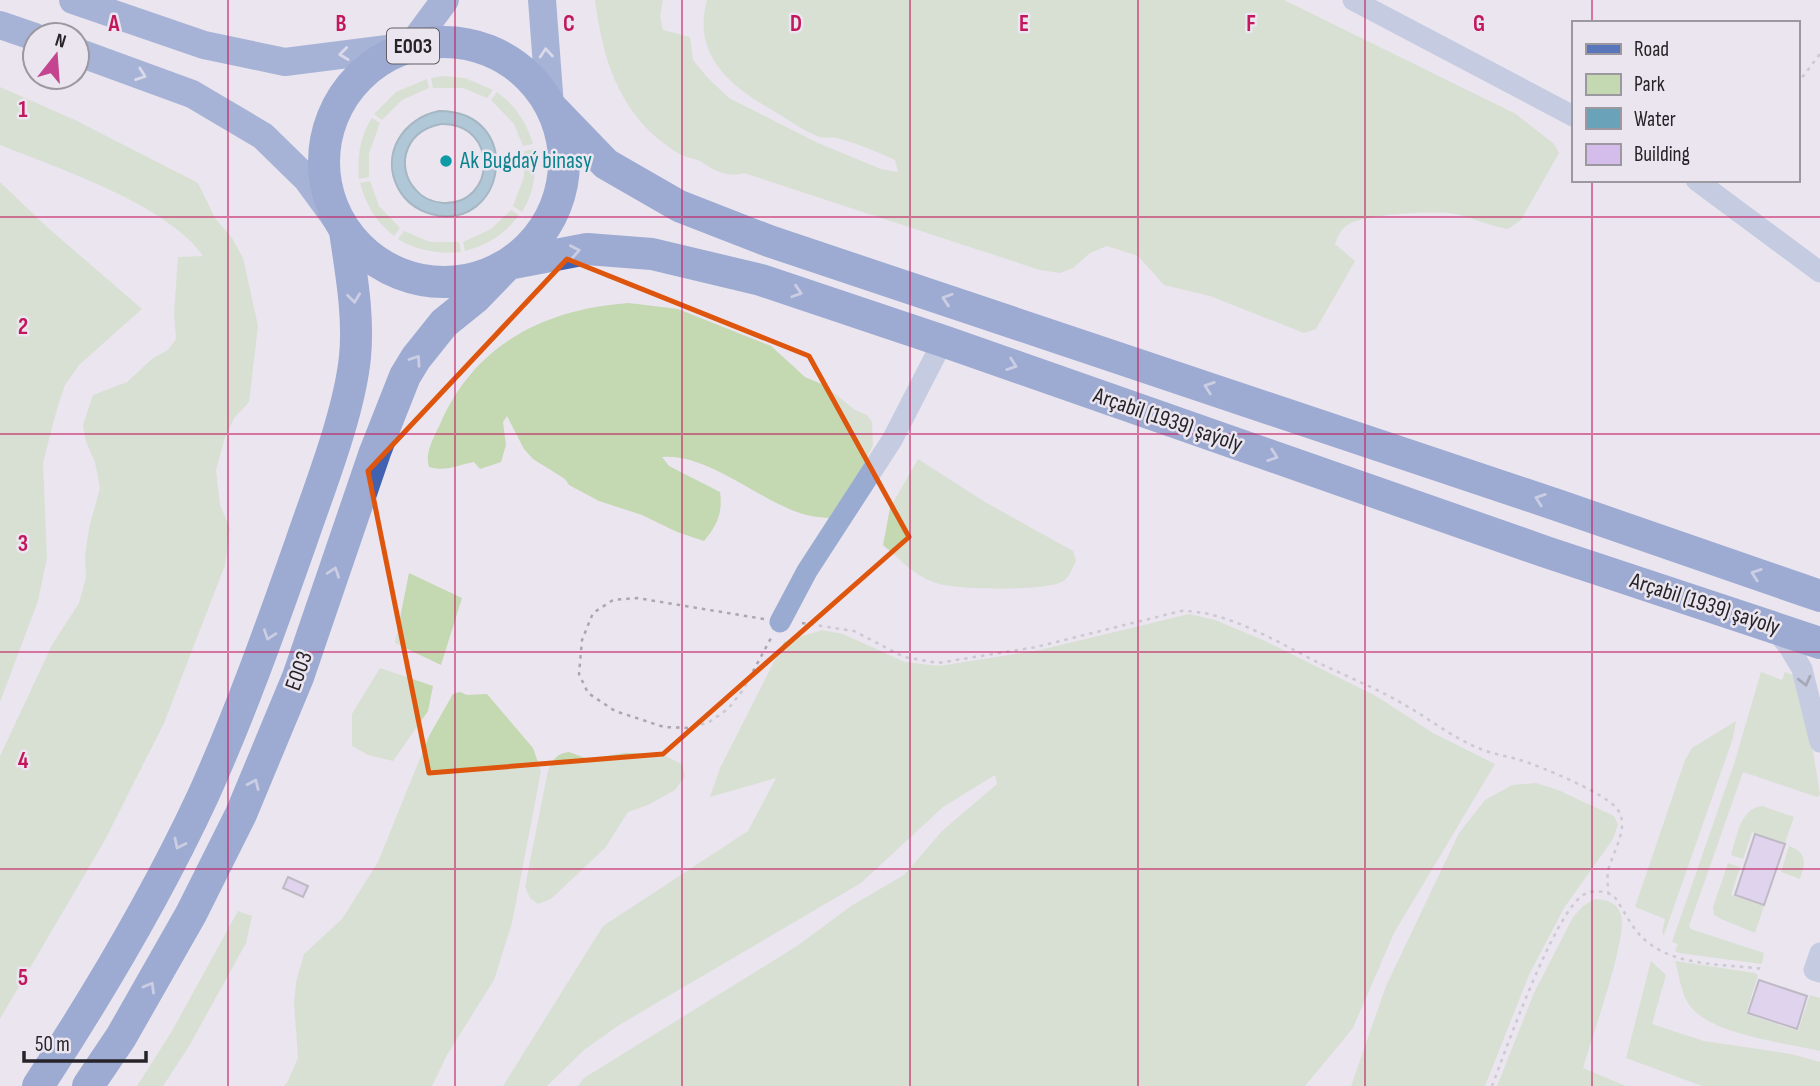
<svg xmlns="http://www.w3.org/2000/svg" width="1820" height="1086" font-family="'Sofia Sans Condensed',sans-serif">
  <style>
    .green { fill: #c4d9b2 }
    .water { fill: #69a2b9; stroke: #557c8e; stroke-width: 2; fill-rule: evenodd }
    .building { fill: #d4bdeb; stroke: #8b8690; stroke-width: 2 }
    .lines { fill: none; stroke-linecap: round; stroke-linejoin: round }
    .path { stroke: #aba7af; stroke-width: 2.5; stroke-dasharray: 3.5 5; stroke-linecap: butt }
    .minor { stroke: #99abd0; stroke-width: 21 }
    .major { stroke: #5876b9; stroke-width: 28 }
    .highway { stroke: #4162b0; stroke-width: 32 }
    .oneway { stroke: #c6c9e2 }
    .oneway2 { stroke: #a6b1d6 }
    .oneway3 { stroke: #5a6174 }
    .marked { fill: none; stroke: #de560d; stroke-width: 5; stroke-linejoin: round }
    .grid { fill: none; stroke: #c2185b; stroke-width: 2; stroke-opacity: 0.55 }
    .culture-dot { fill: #0f9aa8; stroke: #eae5ef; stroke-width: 2.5 }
    .labels { text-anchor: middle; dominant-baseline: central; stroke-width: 5; stroke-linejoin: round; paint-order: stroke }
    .shield { fill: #eae5ef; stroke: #615e64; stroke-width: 2 }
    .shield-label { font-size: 21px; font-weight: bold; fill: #262428 }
    .culture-label { font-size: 23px; fill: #0d838f; stroke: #eae5ef; text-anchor: start }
    .street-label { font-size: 23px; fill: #262428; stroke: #eae5ef }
    .grid-label { font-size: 23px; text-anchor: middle; font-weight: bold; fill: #c2185b; stroke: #eae5ef; stroke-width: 5; stroke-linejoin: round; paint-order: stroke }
  </style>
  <rect width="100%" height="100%" fill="#eae5ef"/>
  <path class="green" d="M595,0H663L660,16L663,30L690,37L693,60L707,77L729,98L818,143L881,169L898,172L895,160C877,152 859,144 840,139C833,136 826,139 819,137C804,131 790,121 777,113C733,88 691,57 707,0H1284L1516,114L1554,144L1559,153L1521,220L1508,229C1487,226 1469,215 1449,213C1429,211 1370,214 1351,223C1342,227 1338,235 1335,244L1355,261L1316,329L1304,333L1210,296L1164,285L1138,256L1107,246L1090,253L1073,268L1060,273L1040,270L744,173C727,178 713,170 700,161C696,159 689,158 684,156C678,154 672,149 666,145C618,110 602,56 595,0Z
    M444,76L465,78L493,90L487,98L463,88H433L431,78Z
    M427,79L429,88L402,100L382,120L374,114L396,92Z
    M0,87L75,120L198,183L215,218L232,238L243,258L258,326L249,402L234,418L225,437L216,470L220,505L230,528L225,565L164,723L105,840L0,1019V756L52,645L79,603L86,577L85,557L89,528L100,488L95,462L86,442L83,425L93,395L127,382L153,358L168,350L176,339L174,313L178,257L203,256C168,205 58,168 0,145Z
    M497,92C515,105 527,123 533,144L523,146L514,124L491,100Z
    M372,118L380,123L369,153V177L359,179C357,157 360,136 372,118Z
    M534,149C537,171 534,193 522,212L513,206L524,177V151Z
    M370,181L379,206L400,228L394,236C376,222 366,205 360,183Z
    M0,182L47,227L142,309L79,365L65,385L59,402L43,462L47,558L38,601L0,702Z
    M511,210L519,215C505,234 488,245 465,251L463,242L491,229Z
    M404,231L430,242H459L461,252C438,254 418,251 398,239Z
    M629,303L678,309L771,346L805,377L824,385L855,410L867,415L872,422L873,445L863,466L829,518C822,517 814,517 807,515C762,504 710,453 662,457L669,466L720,492C723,512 717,526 704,541L677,532L642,515L599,501L569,485L565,479L533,459L524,449L507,416L503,422L506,445L501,462L480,469L474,462C457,465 446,472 429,467C424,452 435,436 441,422C476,343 546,309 629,303Z
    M918,459L985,502L1073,551L1076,561C1073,567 1070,575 1065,580C1052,592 954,590 936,583C914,576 900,559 883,545L890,508Z
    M409,573L462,598L441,665L395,643Z
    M1189,614L1215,620L1263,640L1376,696L1433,733L1495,764L1394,933L1353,1028L1305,1086H578L584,1078L797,946L851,906L904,875L942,831L997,784L995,775L943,807L861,883L619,1025L584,1050L547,1086H503L603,926L748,831L776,778L710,797L720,768L784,642L822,630L843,634L905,662L939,666L1040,650Z
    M380,668L433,686L428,711L393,761L368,755L352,746V714Z
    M1761,672L1782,680L1785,672L1793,675L1813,751L1820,795L1817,797L1743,772L1689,926L1691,929L1764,953L1762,964L1679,953L1675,951L1678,944L1672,942L1734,764Z
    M460,692L467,695L487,694L533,748L541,771L512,923L494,980L447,1055L432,1086H284L288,1081L298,1058L294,1003L296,982L304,954L342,919L378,862L429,736L453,694Z
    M1736,721L1733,738L1664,935L1662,933L1665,919L1635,907L1685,760L1692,748Z
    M569,752L588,759L625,753H659L682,764L685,776L675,790L648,805L628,812L605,848L551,899L538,904L530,898L525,887L547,775C550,763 556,753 569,752Z
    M1536,783L1558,790L1614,816L1618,824L1613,839L1564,908L1529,975L1485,1086H1351L1386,986L1459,833L1485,800L1512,785Z
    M1762,806L1794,817L1785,843L1752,832L1743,859L1731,855C1737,837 1740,808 1762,806Z
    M1789,846C1807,852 1806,863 1800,879L1781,872Z
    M1728,863L1740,867L1731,895L1764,906L1755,933L1721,919L1714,915L1713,907Z
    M1595,899C1607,900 1617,902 1621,915C1628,938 1591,1039 1583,1068L1626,1086H1497L1534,993L1573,917L1583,906Z
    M238,911L252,916L246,943L188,1048L163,1086H137L172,1031Z
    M1651,961L1666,975L1652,1024L1704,1041L1791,1054L1820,1062V1086H1702L1626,1058Z
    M1675,961L1755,973L1758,975L1746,1014L1798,1031L1810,995L1820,998V1051C1785,1042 1707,1035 1688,1003C1681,992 1679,974 1675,961Z"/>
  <path class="water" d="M439,111C526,111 506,234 431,214C417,210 405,201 398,188C380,153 404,118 439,111ZM441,124C500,123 496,206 443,203C432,202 422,198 415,189C405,178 402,162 408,148C414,134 426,127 441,124Z"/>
  <path class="building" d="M1755,834L1785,844L1764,905L1735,895Z
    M288,877L308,886L303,897L283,888Z
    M1759,980L1807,996L1797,1029L1748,1013Z"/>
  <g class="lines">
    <path class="path" d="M1797,84L1820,54
      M764,619L637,598L613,600L593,613L582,640L579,674L588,693L615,711L664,727L690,728L709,722L728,709L743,690L771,638
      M802,623L854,631L904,657L938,663L1036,647L1181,611C1226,610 1279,643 1319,663C1348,677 1378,689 1405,705C1433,721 1458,742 1489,752C1499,755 1510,757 1520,760C1540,766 1608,794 1618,810C1630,828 1612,853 1608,871C1607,878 1608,885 1608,892
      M1492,1086C1506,1049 1554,914 1583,895C1593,889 1605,891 1614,896C1624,910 1632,929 1645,940C1675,967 1726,964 1764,969"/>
    <path class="minor" d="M1353,0L1573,116
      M1696,180L1820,272
      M780,622L807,571L892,440L943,341
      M1774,628L1789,647L1802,669L1820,742
      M1820,953L1814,970L1820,972"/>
    <path class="major" d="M73,0L204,45L285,62L411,46L445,0
      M542,0L550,106
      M0,25L35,37
      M77,52L192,94L263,136L307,179L345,231"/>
    <path class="highway" d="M324 162a120 120 0 1 1 240 0a120 120 0 1 1-240 0Z
      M550,106L606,164L679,206L769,241L1560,506L1820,596
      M38,1086C99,993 156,897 203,796C240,714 270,630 300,545C319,489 349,415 355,357C359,315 351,273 345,231
      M88,1086L121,1037L191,914L241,814L298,677L375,452L405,376L416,358L444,323L475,298L508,264L587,249L652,254L761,280L943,341L1546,552L1820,643"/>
  </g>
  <defs><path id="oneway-chevron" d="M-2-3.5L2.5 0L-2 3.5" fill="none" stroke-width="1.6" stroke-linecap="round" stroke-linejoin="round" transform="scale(1.75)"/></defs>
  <g class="oneway">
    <use href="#oneway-chevron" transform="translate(546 53) rotate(-95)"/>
    <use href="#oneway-chevron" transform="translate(344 54) rotate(173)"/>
    <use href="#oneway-chevron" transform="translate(141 75) rotate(20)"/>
  </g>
  <g class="oneway2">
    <use href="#oneway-chevron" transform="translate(575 251) rotate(-11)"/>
    <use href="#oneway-chevron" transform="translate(797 292) rotate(18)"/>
    <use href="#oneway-chevron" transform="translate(354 298) rotate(83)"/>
    <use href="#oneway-chevron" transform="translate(947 299) rotate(-162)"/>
    <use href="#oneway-chevron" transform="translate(416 360) rotate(-56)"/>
    <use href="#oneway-chevron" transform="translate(1012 365) rotate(19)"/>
    <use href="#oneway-chevron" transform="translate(1209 387) rotate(-161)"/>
    <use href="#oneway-chevron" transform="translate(1273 456) rotate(19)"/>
    <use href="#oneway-chevron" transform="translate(1540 499) rotate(-161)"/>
    <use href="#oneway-chevron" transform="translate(334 572) rotate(-71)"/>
    <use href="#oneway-chevron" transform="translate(1756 574) rotate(-161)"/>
    <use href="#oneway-chevron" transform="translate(269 635) rotate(109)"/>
    <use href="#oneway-chevron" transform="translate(254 784) rotate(-66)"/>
    <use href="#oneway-chevron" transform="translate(179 844) rotate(116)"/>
    <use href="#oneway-chevron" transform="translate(150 987) rotate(-60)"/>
  </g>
  <use class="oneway3" href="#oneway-chevron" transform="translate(1805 681) rotate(76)"/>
  <path d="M0 0H1820V1086H0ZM567,259L809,356L909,537L663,754L429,773L368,471Z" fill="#eae5ef" fill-opacity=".55" fill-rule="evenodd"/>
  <path class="marked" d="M567,259L809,356L909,537L663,754L429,773L368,471Z"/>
  <path class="grid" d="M228,0V1086M455,0V1086M682,0V1086M910,0V1086M1138,0V1086M1365,0V1086M1592,0V23M1592,180V1086M0,217H1820M0,434H1820M0,652H1820M0,869H1820"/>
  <circle class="culture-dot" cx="446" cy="161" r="7"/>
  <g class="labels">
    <rect class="shield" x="387" y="28.5" width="52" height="35" rx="5"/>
    <g class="shield-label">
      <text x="413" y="46">E003</text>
    </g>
    <g class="culture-label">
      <text x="460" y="161">Ak Bugdaý binasy</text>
    </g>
    <g class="street-label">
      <text transform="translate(1168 420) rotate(19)">Arçabil (1939) şaýoly</text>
      <text transform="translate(1705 604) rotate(18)">Arçabil (1939) şaýoly</text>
      <text transform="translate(299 671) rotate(-70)">E003</text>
    </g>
  </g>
  <g class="grid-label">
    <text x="114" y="31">A</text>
    <text x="341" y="31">B</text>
    <text x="569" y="31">C</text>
    <text x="796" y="31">D</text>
    <text x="1024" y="31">E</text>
    <text x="1251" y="31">F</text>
    <text x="1479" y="31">G</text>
    <text x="23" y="117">1</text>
    <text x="23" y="334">2</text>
    <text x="23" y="551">3</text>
    <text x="23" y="768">4</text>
    <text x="23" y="985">5</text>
  </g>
  <rect x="1572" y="21" width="228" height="161" fill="#eae5ef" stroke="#9c989f" stroke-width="2"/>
  <rect x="1586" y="44" width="35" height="10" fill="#5876b9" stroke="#9c989f" stroke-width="2"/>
  <text x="1634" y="56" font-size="21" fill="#262428">Road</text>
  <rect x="1586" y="74" width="35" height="21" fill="#c4d9b2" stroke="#9c989f" stroke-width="2"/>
  <text x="1634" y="91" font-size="21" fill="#262428">Park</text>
  <rect x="1586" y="108" width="35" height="21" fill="#69a2b9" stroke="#9c989f" stroke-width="2"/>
  <text x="1634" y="126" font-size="21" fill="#262428">Water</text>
  <rect x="1586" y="144" width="35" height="21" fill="#d4bdeb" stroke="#9c989f" stroke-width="2"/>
  <text x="1634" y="161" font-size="21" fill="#262428">Building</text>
  <g transform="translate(56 56) rotate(17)"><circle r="33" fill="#eae5ef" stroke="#9c989f" stroke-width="2"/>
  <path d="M0-5L12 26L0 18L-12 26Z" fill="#c5448f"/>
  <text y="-10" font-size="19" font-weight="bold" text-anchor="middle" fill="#262428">N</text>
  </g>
  <path d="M24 1051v10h122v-10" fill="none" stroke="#262428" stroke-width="3.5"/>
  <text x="35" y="1051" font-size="21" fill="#262428" stroke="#eae5ef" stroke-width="5" paint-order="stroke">50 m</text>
</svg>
